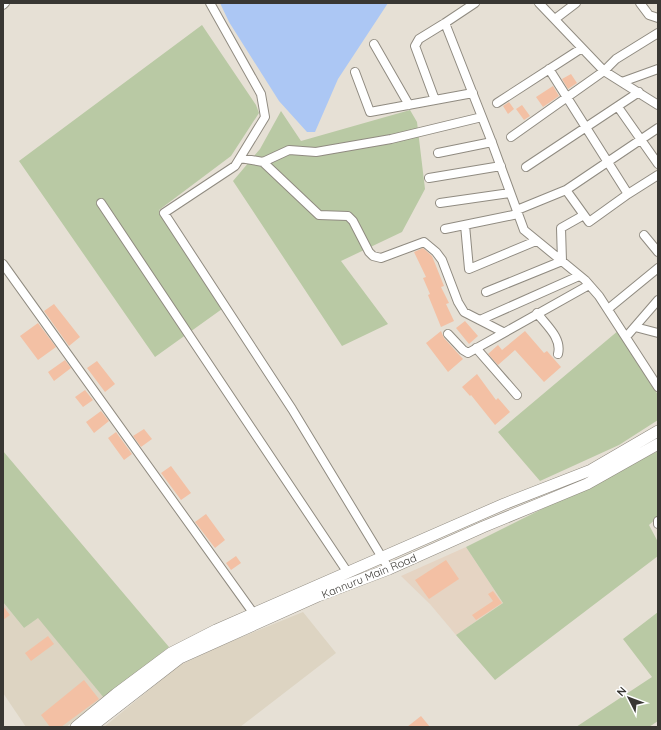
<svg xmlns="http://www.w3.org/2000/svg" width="661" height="730" font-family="Quicksand,sans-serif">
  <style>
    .commercial { fill: #e5d4c3 }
    .built { fill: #ddd4c2 }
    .green { fill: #b9c9a4 }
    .water { fill: #acc7f4 }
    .building { fill: #f3c0a4 }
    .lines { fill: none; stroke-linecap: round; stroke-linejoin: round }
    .street-casing { stroke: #908b81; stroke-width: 10 }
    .secondary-casing { stroke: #908b81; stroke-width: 12 }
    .street { stroke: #fff; stroke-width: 8 }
    .secondary { stroke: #fff; stroke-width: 11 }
    .labels { text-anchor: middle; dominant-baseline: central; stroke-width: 3; stroke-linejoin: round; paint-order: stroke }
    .street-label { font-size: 11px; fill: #393733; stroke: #fff }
  </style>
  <rect width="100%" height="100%" fill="#e6e0d5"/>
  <path class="commercial" d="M466,547L503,603L456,635L430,604L401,576Z"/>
  <path class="built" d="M3,602L24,628L38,617L104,698L66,727H26L3,693Z
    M303,612L336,653L240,727H104L178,666L220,646Z"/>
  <path class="green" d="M202,25L256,105L259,113L231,156L159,210L222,309L155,357L19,161Z
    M410,110L417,122L425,189L402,232L341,261L388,324L342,346L233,181L260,149L281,111L301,141Z
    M619,330L658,395V420L619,445L540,481L498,432Z
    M3,451L169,647L104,698L38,618L24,628L3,602Z
    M658,451V517L649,525L658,542V556L495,680L456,635L503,603L466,547Z
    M658,612V721L649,727H576L652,677L623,639Z"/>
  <path class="water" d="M220,3H388L338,79L315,132H307L279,101L229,22Z"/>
  <path class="building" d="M571,74L577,83L568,89L562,79Z
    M553,86L559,96L543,107L536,97Z
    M509,102L514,109L508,114L503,106Z
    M522,105L530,116L524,120L516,109Z
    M423,248L432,256L444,286L441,287L449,303L446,304L454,321L441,327L428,295L430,294L423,278L426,277L414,252Z
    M54,304L80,337L69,346L44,311Z
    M465,321L478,336L469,344L456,328Z
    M38,323L56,347L38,360L20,336Z
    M441,331L444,338L463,359L448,372L426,343Z
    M525,331L544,353L547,351L561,367L544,382L515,350L498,365L488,354L498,345L502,350Z
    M65,360L71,368L54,381L48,372Z
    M97,361L115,384L105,392L87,368Z
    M477,374L496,400L498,398L510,412L495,425L471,395L470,396L462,387Z
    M85,390L93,400L83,407L75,397Z
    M101,411L109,421L94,433L86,422Z
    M144,429L152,439L141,447L133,436Z
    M116,432L132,454L124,460L108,438Z
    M171,466L191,493L181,500L161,473Z
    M206,514L225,540L215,548L195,522Z
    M236,556L241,563L231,570L226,563Z
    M446,560L459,579L429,599L415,580Z
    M493,591L502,603L476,620L472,615L493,601L488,594Z
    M3,606L10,615L3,620Z
    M48,636L54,644L31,661L25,653Z
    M84,680L99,699L61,727H50L41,715Z
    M421,716L430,727H407Z"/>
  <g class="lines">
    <g class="street-casing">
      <path id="street" d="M210,3L261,94L265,117L235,166L164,213L292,409L389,569
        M475,3L445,23L491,140L524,230L585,280L599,296L658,387
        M539,3L604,71L658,105
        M640,3L649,15L658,18
        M3,5L5,3
        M555,19L576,3
        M374,44L409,105
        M355,72L370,112L473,93
        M622,82L658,69
        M435,100L415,46L419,39L445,23
        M497,103L582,48
        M618,107L658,164
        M511,137L604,71L616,59L658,33
        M438,153L492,142
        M240,158L263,162L289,150L316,152L391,139L482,117
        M263,162L319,215L348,216L353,221L369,252L373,256L381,258L424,242L436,252L442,260L458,302L464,312L503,332
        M526,167L639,92
        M429,178L501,166
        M566,190L658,128
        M628,194L658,175
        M101,203L348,573
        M440,203L510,193
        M517,210L566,190L589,222L628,194L549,69
        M465,225L469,269L536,241
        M445,229L518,214
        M644,235L658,252
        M3,264L254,614
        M486,292L562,261L561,228L584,215
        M608,309L658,268
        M537,313C547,326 562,338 558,354
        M480,320L579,276
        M635,327L658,333
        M448,334L463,350L468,353L589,285
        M626,337L658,300
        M476,348L517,395
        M658,521V524"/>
    </g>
    <g class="secondary-casing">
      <path id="secondary" d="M76,727L116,694L171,653L216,630L504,504L591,470L658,431
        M91,727L180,658L318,596L389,569L483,527L587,484L658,444"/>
    </g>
    <use href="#street" class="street"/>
    <use href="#secondary" class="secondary"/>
  </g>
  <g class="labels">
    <g class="street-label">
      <text transform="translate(369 576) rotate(-22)">Kannuru Main Road</text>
    </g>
  </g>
  <rect width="661" height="730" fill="none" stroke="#393733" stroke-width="8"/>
  <g transform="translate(629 698) rotate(312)" stroke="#ffffff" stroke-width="3" paint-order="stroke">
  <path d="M0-3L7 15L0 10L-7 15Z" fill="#393733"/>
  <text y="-6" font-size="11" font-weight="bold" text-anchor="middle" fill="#393733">N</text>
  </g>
</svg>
